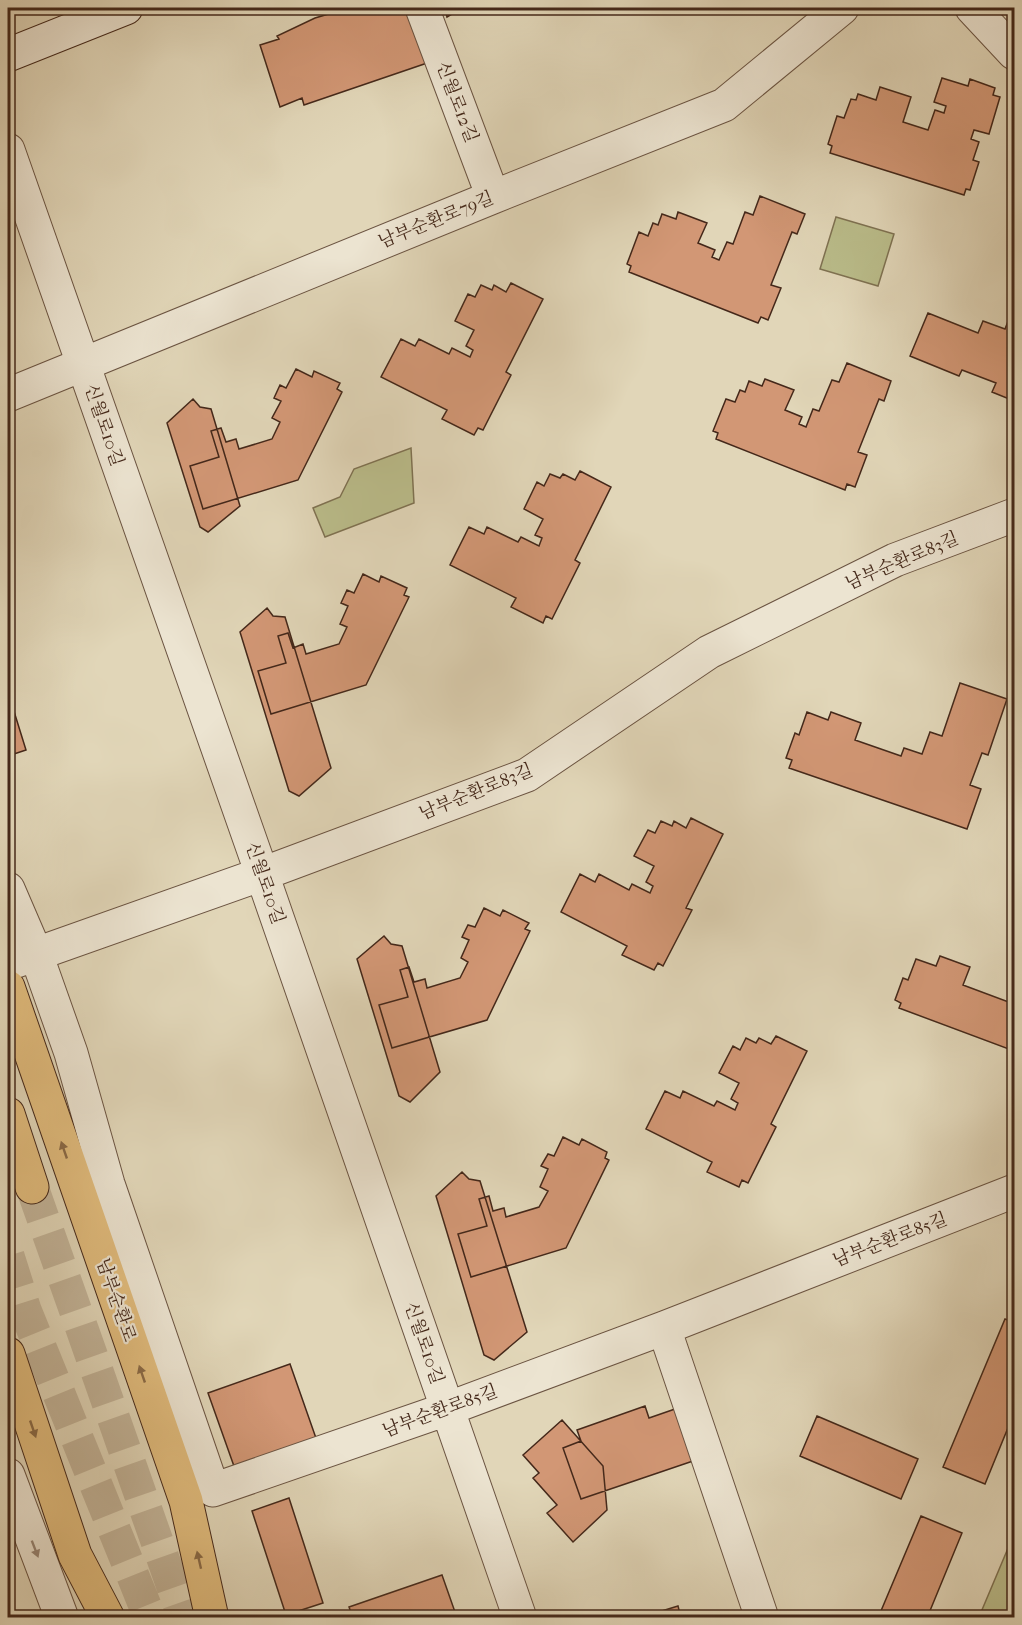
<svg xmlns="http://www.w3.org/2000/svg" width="1022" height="1625" font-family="'IM FELL French Canon','Noto Serif KR',serif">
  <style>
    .green { fill: #babc8a; stroke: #7f7252; stroke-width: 1.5 }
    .building { fill: #d29775; stroke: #44281a; stroke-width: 1.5 }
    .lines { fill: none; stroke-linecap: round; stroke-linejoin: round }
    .primary-tunnel { stroke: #c2b398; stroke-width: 33; stroke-dasharray: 33 16; stroke-linecap: butt }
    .street-casing { stroke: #6b5442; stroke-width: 35 }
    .secondary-casing { stroke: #44281a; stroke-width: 35 }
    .primary-casing { stroke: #44281a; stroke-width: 35 }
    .street { stroke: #ece4d1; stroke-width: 33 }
    .secondary { stroke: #ece4d1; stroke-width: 33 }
    .primary { stroke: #e0bb7c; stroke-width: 33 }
    .oneway { fill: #8a6a46 }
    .oneway2 { fill: #988676 }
    .labels { text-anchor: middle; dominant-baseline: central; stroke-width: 4.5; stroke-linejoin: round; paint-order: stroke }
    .street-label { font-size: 18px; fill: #44281a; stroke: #ece4d1 }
  </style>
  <rect width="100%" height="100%" fill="#e1d6b8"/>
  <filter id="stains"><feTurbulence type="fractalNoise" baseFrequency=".00333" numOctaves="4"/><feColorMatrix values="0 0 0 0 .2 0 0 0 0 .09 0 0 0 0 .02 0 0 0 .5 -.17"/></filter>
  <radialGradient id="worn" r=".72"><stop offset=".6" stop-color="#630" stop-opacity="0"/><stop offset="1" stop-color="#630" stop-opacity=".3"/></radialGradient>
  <path class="green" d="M836,217L894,234L878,286L820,269Z
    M411,448L414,503L325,537L313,508L340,497L354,469Z
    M1014,1534V1617H979Z"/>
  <path class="building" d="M349,8H407L433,61L304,105L302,98L280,107L260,45L279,39L277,36L315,18Z
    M445,8H462L447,17Z
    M942,78L968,86L970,79L995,88L993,95L1000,97L989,134L974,130L971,139L979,142L973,160L979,162L970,190L966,189L964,195L830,153L832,146L828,144L837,116L844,118L851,99L856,100L858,94L876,100L880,87L911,97L903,122L928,130L935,110L944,113L946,106L934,102Z
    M760,196L805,214L797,234L792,232L771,285L781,288L768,320L761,317L758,323L629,272L631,266L627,264L639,232L648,236L653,223L658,225L662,214L676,219L678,212L707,223L698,243L715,250L712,257L719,260L727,242L733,244L745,212L753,215Z
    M511,283L543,299L506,372L511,375L483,430L478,428L474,435L442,419L447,410L381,377L401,339L415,346L419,339L449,354L452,348L470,357L473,350L466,346L474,330L455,321L468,294L475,297L481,285L492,290L494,285L506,292Z
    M1012,311L1014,312V401L992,392L996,383L962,370L959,376L910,356L928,313L978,333L983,321L1005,329Z
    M847,363L891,381L884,401L879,399L858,452L867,455L855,487L847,484L845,490L716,439L718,433L713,431L726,399L735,402L740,390L745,392L749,381L762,386L765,379L794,390L785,410L802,417L799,424L806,427L813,409L819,411L832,380L839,382Z
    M296,369L312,377L314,371L340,383L337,389L342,392L298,480L203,509L190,466L219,457L211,431L221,428L226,442L236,439L239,449L272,439L280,422L272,418L281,401L274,398L280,385L286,388Z
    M193,399L200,407L211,409L240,506L208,532L200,527L167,423Z
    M580,471L611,487L575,560L580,563L552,619L546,616L543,623L511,607L516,598L450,565L469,527L484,534L487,527L518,542L521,537L539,546L542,538L535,535L543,519L524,509L537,482L544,486L550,474L560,478L563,474L575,480Z
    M363,574L379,582L381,576L407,588L404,595L409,597L366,685L271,714L258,671L286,663L278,636L288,633L293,648L303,644L306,654L339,644L347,627L340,624L348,606L341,603L347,590L354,593Z
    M267,608L273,616L285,617L331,768L299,796L289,791L240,632Z
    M960,683L1007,699L988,755L982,753L970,785L981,789L967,829L789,768L792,760L786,758L795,733L799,735L807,712L828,720L831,712L861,723L855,740L901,756L904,748L922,754L930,732L942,736Z
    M8,692L26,750L8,756Z
    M691,818L723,834L686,908L692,910L663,966L658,963L654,970L622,955L627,946L561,912L580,874L595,882L599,874L629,890L632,884L650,893L653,886L646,882L654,866L634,856L648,830L655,833L661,821L672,826L674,821L686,828Z
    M484,908L500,916L503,910L529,923L525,929L530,931L487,1020L392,1048L379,1005L408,997L400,970L409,967L414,982L425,979L427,988L460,978L468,962L461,958L469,940L462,937L468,925L475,927Z
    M384,936L391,944L402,946L440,1072L410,1102L399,1096L357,959Z
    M940,956L970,967L963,985L1014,1004V1051L899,1008L901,1003L895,1000L903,978L908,980L916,959L936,966Z
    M776,1036L807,1051L771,1124L776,1127L748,1183L742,1180L739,1187L707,1172L712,1162L646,1129L665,1091L680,1098L683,1091L714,1106L717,1101L735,1110L738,1103L731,1099L739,1083L719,1073L733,1046L740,1050L746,1038L756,1043L759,1038L771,1044Z
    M563,1137L579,1145L582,1139L607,1152L605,1158L609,1160L566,1248L471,1277L458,1234L487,1226L479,1199L489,1196L493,1211L504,1208L506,1217L539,1207L548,1191L540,1187L548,1169L541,1166L548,1154L554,1156Z
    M462,1172L469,1179L480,1181L527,1332L494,1360L484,1355L436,1196Z
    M1005,1319L1014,1322V1413L985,1484L943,1467Z
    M290,1364L317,1441L235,1469L208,1393Z
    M645,1406L649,1418L675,1409L693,1461L581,1499L563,1448L581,1441L577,1430Z
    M817,1416L918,1459L901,1499L800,1456Z
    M562,1420L603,1466L607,1510L573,1542L547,1513L557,1505L533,1478L539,1473L523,1455Z
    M289,1498L323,1603L286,1615L252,1511Z
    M921,1516L962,1533L927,1618H878Z
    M442,1575L455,1612L439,1618H353L349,1607Z
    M678,1606L681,1618H639Z"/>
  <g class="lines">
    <path class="primary-tunnel" d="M32,1187L184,1618
      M8,1256L25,1310L150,1618"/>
    <g class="street-casing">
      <path id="street" d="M422,8L493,197
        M972,8L1014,53
        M8,150L255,854L520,1618
        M8,395L493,197L724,105L842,8
        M8,889L36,954L71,1053L108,1184L213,1490L447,1409L664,1328L1014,1191
        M8,964L262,874L527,775L709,652L895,560L1014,515
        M664,1328L762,1618
        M8,1475L62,1618"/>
    </g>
    <g class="secondary-casing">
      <path id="secondary" d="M8,55L126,8"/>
    </g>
    <g class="primary-casing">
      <path id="primary" d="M8,987L186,1501L212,1618
        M8,1114L32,1187
        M8,1354L75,1555L108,1618"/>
    </g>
    <use href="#street" class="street"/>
    <use href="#secondary" class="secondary"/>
    <use href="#primary" class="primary"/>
  </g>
  <defs><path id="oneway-solid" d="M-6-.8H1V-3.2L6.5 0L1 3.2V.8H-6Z" transform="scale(1.5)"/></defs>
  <g class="oneway">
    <use href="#oneway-solid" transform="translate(64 1150) rotate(-109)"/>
    <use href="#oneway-solid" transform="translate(142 1374) rotate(-109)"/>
    <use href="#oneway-solid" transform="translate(33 1429) rotate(71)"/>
    <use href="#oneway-solid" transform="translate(199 1560) rotate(-103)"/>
  </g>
  <use class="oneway2" href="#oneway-solid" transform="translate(35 1549) rotate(69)"/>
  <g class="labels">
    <g class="street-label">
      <text transform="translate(457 102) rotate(69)">신월로12길</text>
      <text transform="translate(436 220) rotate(-22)">남부순환로79길</text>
      <text transform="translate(104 425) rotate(71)">신월로10길</text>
      <text transform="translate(902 561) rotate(-23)">남부순환로83길</text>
      <text transform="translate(476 792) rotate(-22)">남부순환로83길</text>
      <text transform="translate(265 883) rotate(71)">신월로10길</text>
      <text transform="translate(890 1240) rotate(-21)">남부순환로85길</text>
      <text transform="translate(116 1300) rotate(71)">남부순환로</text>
      <text transform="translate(424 1343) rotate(71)">신월로10길</text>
      <text transform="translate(440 1411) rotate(-20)">남부순환로85길</text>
    </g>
  </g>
  <rect width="1022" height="1625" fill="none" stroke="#e1d6b8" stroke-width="30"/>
  <rect x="9" y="9" width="1004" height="1607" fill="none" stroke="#44281a" stroke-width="3"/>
  <rect x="15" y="15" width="992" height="1595" fill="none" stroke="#44281a" stroke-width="1.5"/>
  <rect width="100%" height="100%" filter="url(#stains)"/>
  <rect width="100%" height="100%" fill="url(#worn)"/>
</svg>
